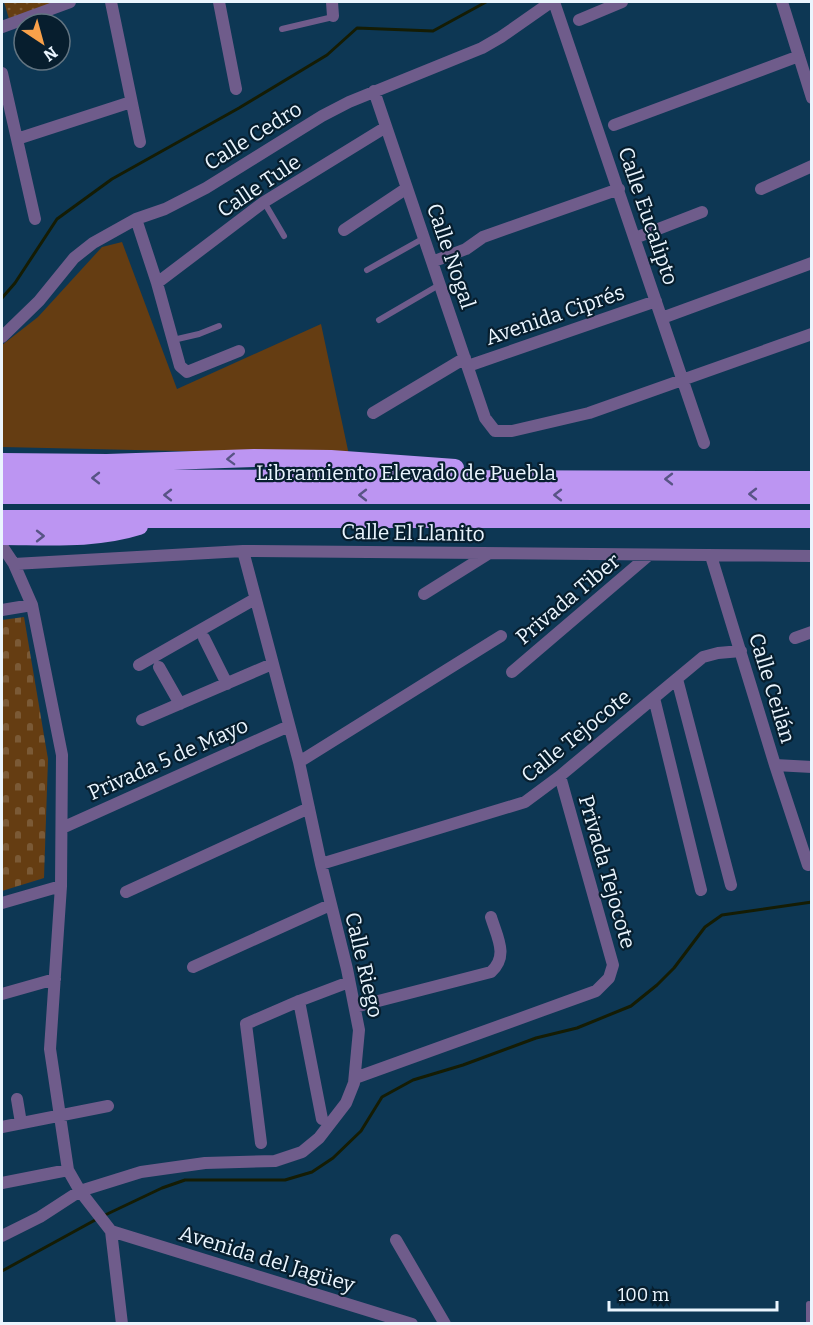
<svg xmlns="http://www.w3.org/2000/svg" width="813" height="1325" font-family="Bitter,serif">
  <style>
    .green { fill: #653d12 }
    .cemetery { fill: url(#cemetery-stones) }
    .park { fill: url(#park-dots) }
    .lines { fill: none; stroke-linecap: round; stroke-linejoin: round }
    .stream { stroke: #151c04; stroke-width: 3 }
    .lane { stroke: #6f5c8b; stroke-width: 6 }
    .street { stroke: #6f5c8b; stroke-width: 12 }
    .highway { stroke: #bc95f2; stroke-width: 18 }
    .oneway { stroke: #585486 }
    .labels { text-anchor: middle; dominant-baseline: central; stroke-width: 4.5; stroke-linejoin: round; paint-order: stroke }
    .street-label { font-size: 21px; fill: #eaf5fe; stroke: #071e2e }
  </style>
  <defs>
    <pattern id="cemetery-stones" width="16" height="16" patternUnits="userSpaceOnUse" patternTransform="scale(1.5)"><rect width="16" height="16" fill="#653d12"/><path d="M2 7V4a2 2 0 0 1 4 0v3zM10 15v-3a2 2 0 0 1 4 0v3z" fill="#7b5a36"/></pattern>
    <pattern id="park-dots" width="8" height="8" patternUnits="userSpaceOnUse" patternTransform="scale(1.5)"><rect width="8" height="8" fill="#653d12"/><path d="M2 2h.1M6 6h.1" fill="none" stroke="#7b5a36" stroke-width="1.8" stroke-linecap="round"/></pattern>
  </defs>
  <rect width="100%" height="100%" fill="#0d3754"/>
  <path class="green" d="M122,242L177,389L321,324L349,455L2,447V345L38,317L102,247Z"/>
  <path class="cemetery" d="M24,617L48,759L44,878L2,891V620Z"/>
  <path class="park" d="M4,2H57L9,19Z"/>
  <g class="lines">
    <path class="stream" d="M2,298L15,283L57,219L112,179L239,108L327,55L357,28L433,31L486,2
      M103,1216L162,1188L185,1180H285L312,1172L333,1158L361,1131L382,1097L413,1080L463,1065L536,1038L577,1028L631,1006L657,985L674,968L705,927L722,915L812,902
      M2,1271L97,1219"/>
    <path class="lane" d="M282,29L333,17
      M264,202L284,236
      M367,270L424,238
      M379,320L439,285
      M173,340L199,334L219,326
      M809,1304V1324"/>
    <path class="street" d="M111,2L140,142
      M219,2L236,89
      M332,2L333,16
      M554,2L704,443
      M782,2L812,98
      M579,20L622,2
      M2,27L70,2
      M2,73L35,219
      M374,91L485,418L495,431H512L589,413L812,334
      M614,125L799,56
      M17,139L131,102
      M761,189L812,166
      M136,219L157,283L180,366L187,372L239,351
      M344,230L407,188
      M635,238L702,212
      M432,262L466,249L483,237L619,189
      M157,283L264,202L386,127
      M662,318L812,263
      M2,337L39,301L74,258L93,243L136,219L165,209L206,188L322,116L349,102L482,48L501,37L551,2
      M468,366L656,301
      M373,413L465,358
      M2,546L14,564L32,605L62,755L61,886L50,1049L68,1170L80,1191L111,1231
      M711,556L775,765L808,865
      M14,564L243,551L812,556
      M424,594L488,554
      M2,610L32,605
      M204,638L227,684
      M795,638L812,632
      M139,665L255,599
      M159,667L180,704
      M512,672L649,555
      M677,679L731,885
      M654,698L701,890
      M142,720L272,664
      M299,762L501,636
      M775,765L812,767
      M62,828L289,726
      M321,864L525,802L560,776L703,657L718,653L741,651
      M126,892L309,808
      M2,903L61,886
      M193,967L330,905
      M2,994L55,979
      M299,1001L322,1119
      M355,1007L491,972C509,956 497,937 491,917
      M355,1078L596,991L609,978L613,965L560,776
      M17,1099L21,1123
      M2,1127L108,1106
      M261,1143L246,1024L299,1001L349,982
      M2,1183L68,1170
      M111,1231L412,1324
      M111,1231L122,1324
      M2,1236L40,1217L80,1191L141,1172L205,1163L275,1161L302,1152L319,1138L346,1103L354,1083L359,1030L347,969L321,864L299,762L243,551
      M396,1240L445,1324"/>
    <path class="highway" d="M2,462L107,463L254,458L331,459L455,468
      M2,478L812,480
      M2,495H812
      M2,519H812
      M2,536C47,536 95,540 139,526"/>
  </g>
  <defs><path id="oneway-chevron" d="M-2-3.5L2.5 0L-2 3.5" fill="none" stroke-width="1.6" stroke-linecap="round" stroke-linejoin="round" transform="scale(1.5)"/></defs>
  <g class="oneway">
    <use href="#oneway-chevron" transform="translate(231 459) rotate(178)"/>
    <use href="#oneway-chevron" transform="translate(96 478) rotate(-180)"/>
    <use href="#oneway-chevron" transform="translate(669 479) rotate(-180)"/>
    <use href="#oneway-chevron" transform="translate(753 494) rotate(-180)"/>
    <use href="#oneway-chevron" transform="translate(168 495) rotate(-180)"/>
    <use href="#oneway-chevron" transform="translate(363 495) rotate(180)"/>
    <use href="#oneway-chevron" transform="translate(558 495) rotate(-180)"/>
    <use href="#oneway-chevron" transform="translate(40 536)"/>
  </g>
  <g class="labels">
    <g class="street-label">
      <text transform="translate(253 136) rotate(-32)">Calle Cedro</text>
      <text transform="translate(259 186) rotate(-34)">Calle Tule</text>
      <text transform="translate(648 216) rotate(71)">Calle Eucalipto</text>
      <text transform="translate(451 256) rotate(71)">Calle Nogal</text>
      <text transform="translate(555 315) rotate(-19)">Avenida Ciprés</text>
      <text x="406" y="473">Libramiento Elevado de Puebla</text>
      <text transform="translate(413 533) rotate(1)">Calle El Llanito</text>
      <text transform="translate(568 599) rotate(-40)">Privada Tiber</text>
      <text transform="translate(772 688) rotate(73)">Calle Ceilán</text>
      <text transform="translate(576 736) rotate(-39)">Calle Tejocote</text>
      <text transform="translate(168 759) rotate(-24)">Privada 5 de Mayo</text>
      <text transform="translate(607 872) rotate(74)">Privada Tejocote</text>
      <text transform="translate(364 965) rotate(77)">Calle Riego</text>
      <text transform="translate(267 1259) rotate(17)">Avenida del Jagüey</text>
    </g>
  </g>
  <rect width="813" height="1325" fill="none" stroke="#eaf5fe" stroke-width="6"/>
  <g transform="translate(42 42) rotate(144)"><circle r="28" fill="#071e2e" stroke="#627481" stroke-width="1.5"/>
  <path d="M0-4.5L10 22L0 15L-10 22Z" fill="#f8a14a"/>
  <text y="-9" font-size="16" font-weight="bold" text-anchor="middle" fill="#eaf5fe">N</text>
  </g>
  <path d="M609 1301v9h168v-9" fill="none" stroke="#eaf5fe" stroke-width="3"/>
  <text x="618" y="1301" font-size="18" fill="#eaf5fe" stroke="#071e2e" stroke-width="4.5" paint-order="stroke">100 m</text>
</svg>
